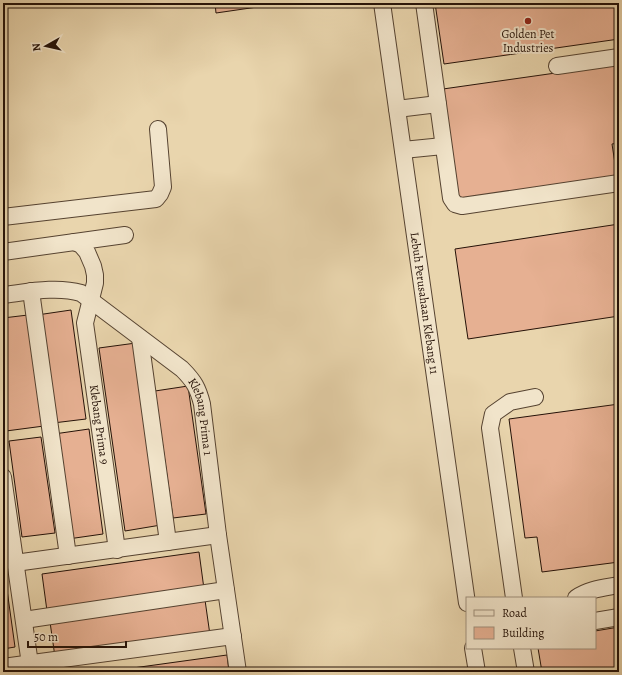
<svg xmlns="http://www.w3.org/2000/svg" width="622" height="675" font-family="Alegreya,serif">
  <style>
    .building { fill: #e6b092; stroke: #251208 }
    .lines { fill: none; stroke-linecap: round; stroke-linejoin: round }
    .minor-casing { stroke: #564331; stroke-width: 18 }
    .minor { stroke: #f1e4ca; stroke-width: 16 }
    .poi-dot { fill: #8f2418; stroke: #f1e4ca; stroke-width: 1.5 }
    .labels { text-anchor: middle; dominant-baseline: central; stroke-width: 4; stroke-linejoin: round; paint-order: stroke }
    .poi-label { font-size: 12px; fill: #251208; stroke: #f1e4ca }
    .street-label { font-size: 12px; fill: #251208; stroke: #f1e4ca }
  </style>
  <rect width="100%" height="100%" fill="#e9d5ad"/>
  <filter id="stains"><feTurbulence type="fractalNoise" baseFrequency=".005" numOctaves="4"/><feColorMatrix values="0 0 0 0 .2 0 0 0 0 .09 0 0 0 0 .02 0 0 0 .5 -.17"/></filter>
  <radialGradient id="worn" r=".72"><stop offset=".6" stop-color="#630" stop-opacity="0"/><stop offset="1" stop-color="#630" stop-opacity=".3"/></radialGradient>
  <path class="building" d="M215,3H285L216,13Z
    M435,3H619V39L444,64Z
    M619,64V143L612,144L617,177L459,200L443,89Z
    M619,224V316L468,339L455,249Z
    M71,310L86,419L53,423L37,315Z
    M28,315L44,426L6,431L3,407V318Z
    M136,343L161,525L125,531L99,348Z
    M188,386L206,514L173,518L155,391Z
    M619,404V562L542,572L537,537L525,538L509,419Z
    M89,429L103,534L68,539L54,434Z
    M41,437L55,533L22,537L9,441Z
    M199,552L204,589L47,611L42,574Z
    M3,561L15,647L3,649Z
    M205,600L210,635L55,657L50,622Z
    M619,627V672H542L538,648H595V631Z
    M227,655L229,672H104Z"/>
  <g class="lines">
    <g class="minor-casing">
      <g id="minor">
        <path id="s1" d="M382,3L467,603"/>
        <path d="M424,3L451,198L455,204L462,206L619,183"/>
        <path d="M557,66L619,57"/>
        <path d="M397,109L438,104"/>
        <path d="M403,150L443,146"/>
        <path d="M3,217L156,199L160,194L163,187L158,129"/>
        <path id="s2" d="M74,242L81,245L87,252L93,266L95,275V283L85,323L117,550"/>
        <path d="M3,252L125,235"/>
        <path d="M31,291L68,556"/>
        <path id="s3" d="M3,295C28,292 57,286 81,293L182,369C194,381 198,388 202,404L218,535L238,672"/>
        <path d="M140,338L168,542"/>
        <path d="M3,477L30,664"/>
        <path d="M15,563L218,535"/>
        <path d="M514,598L490,428L493,414L510,402L535,397"/>
        <path d="M576,598C589,589 603,588 619,585"/>
        <path d="M24,620L226,590"/>
        <path d="M595,621L619,617"/>
        <path d="M473,648L477,672"/>
        <path d="M522,648L526,672"/>
        <path d="M3,667L233,636"/>
      </g>
    </g>
    <use href="#minor" class="minor"/>
  </g>
  <circle class="poi-dot" cx="528" cy="21" r="4"/>
  <g class="labels">
    <g class="poi-label">
      <text x="528" y="34">Golden Pet<tspan x="528" dy="14">Industries</tspan></text>
    </g>
    <g class="street-label">
      <text stroke="none"><textPath href="#s1" startOffset="303">Lebuh Perusahaan Klebang 11</textPath></text>
      <text stroke="none"><textPath href="#s3" startOffset="258">Klebang Prima 1</textPath></text>
      <text stroke="none"><textPath href="#s2" startOffset="193">Klebang Prima 9</textPath></text>
    </g>
  </g>
  <rect width="622" height="675" fill="none" stroke="#e9d5ad" stroke-width="16"/>
  <rect x="4" y="4" width="614" height="667" fill="none" stroke="#251208" stroke-width="2"/>
  <rect x="8" y="8" width="606" height="659" fill="none" stroke="#251208"/>
  <rect x="466" y="597" width="130" height="52" fill="#f1e4ca" stroke="#9f907c"/>
  <rect x="474" y="610" width="20" height="6" fill="#f1e4ca" stroke="#9f907c"/>
  <text x="502" y="617" font-size="12" fill="#251208">Road</text>
  <rect x="474" y="627" width="20" height="12" fill="#e6b092" stroke="#9f907c"/>
  <text x="502" y="637" font-size="12" fill="#251208">Building</text>
  <g transform="translate(46 46) rotate(262)" stroke="#f1e4ca" stroke-width="3" paint-order="stroke">
  <path d="M0-3L7 15L0 10L-7 15Z" fill="#251208"/>
  <text y="-6" font-size="11" font-weight="bold" text-anchor="middle" fill="#251208">N</text>
  </g>
  <path d="M28 641v6h98v-6" fill="none" stroke="#251208" stroke-width="2"/>
  <text x="34" y="641" font-size="12" fill="#251208" stroke="#f1e4ca" stroke-width="3" paint-order="stroke">50 m</text>
  <rect width="100%" height="100%" filter="url(#stains)"/>
  <rect width="100%" height="100%" fill="url(#worn)"/>
</svg>
